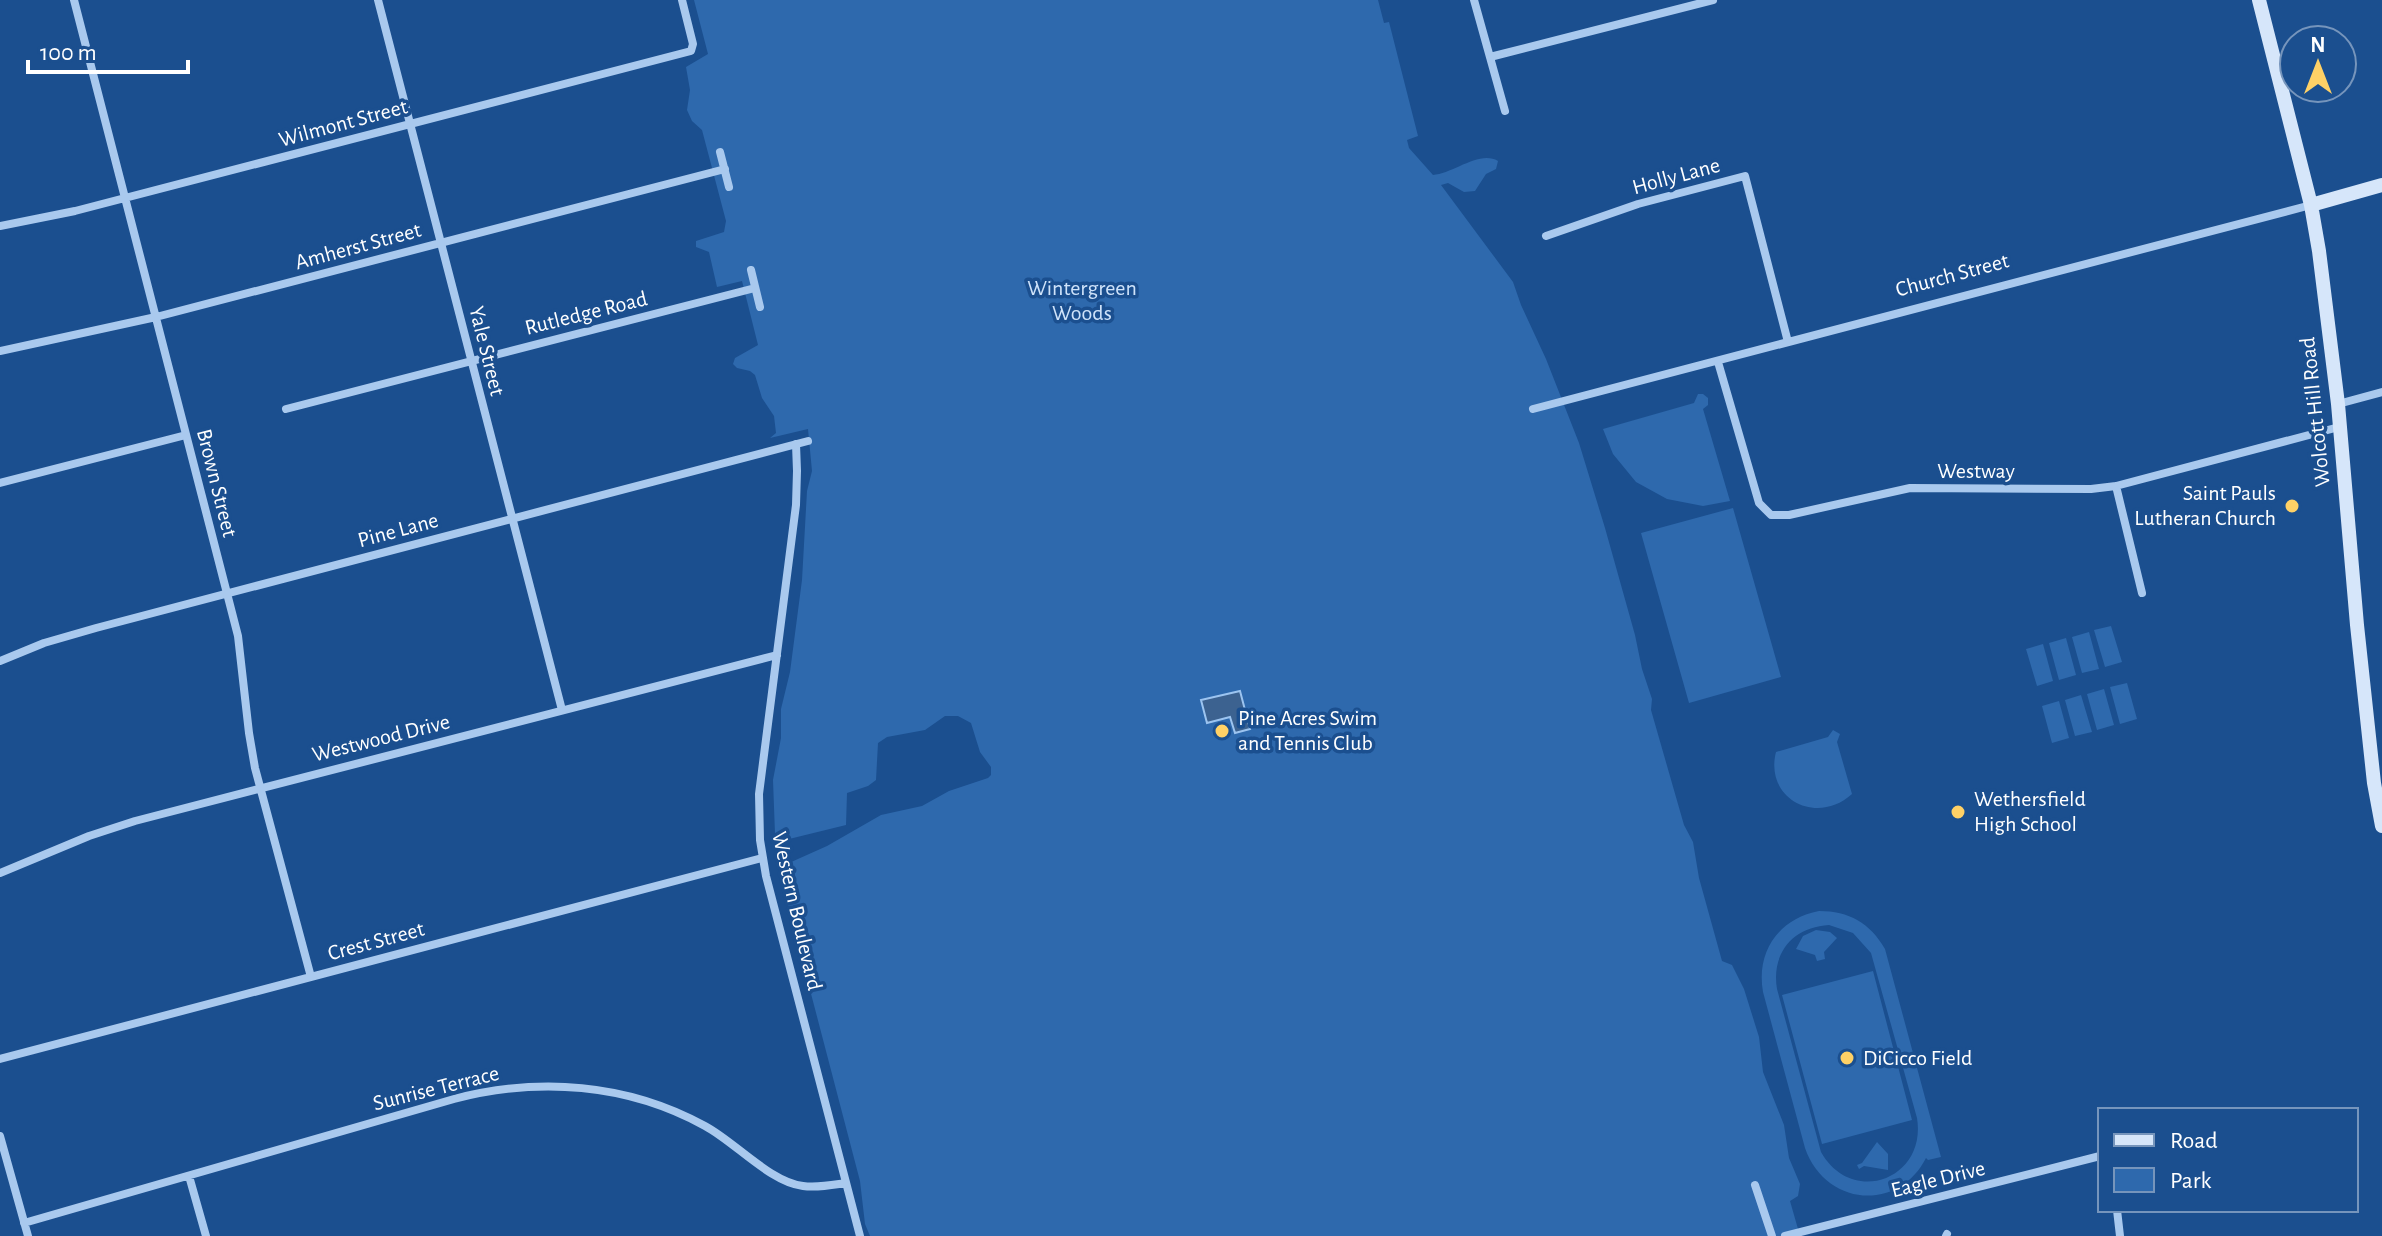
<svg xmlns="http://www.w3.org/2000/svg" width="2382" height="1236" font-family="'Alegreya Sans',sans-serif">
  <style>
    .green { fill: #2e69ad; fill-rule: evenodd }
    .water { fill: #3c6290; stroke: #9cc4f0; stroke-width: 2 }
    .lines { fill: none; stroke-linecap: round; stroke-linejoin: round }
    .street { stroke: #a9c9ee; stroke-width: 8 }
    .secondary { stroke: #d6e6fa; stroke-width: 14 }
    .poi-dot { fill: #ffd166; stroke: #1b4f8f; stroke-width: 3 }
    .labels { text-anchor: middle; dominant-baseline: central; stroke-width: 7; stroke-linejoin: round; paint-order: stroke }
    .street-label { font-size: 22px; fill: #fff; stroke: #1b4f8f }
    .park-label { font-size: 22px; fill: #cfe3fa; stroke: #1b4f8f }
    .poi-label { font-size: 22px; fill: #fff; stroke: #1b4f8f; text-anchor: start }
  </style>
  <rect width="100%" height="100%" fill="#1b4f8f"/>
  <path class="green" d="M694,0H1378L1384,23L1389,22L1418,136L1407,140L1409,148L1433,175C1453,174 1479,150 1498,161L1496,169L1486,174L1475,191L1464,192L1448,183L1441,185L1513,282L1521,305L1546,359L1579,443L1605,528L1635,635L1642,669L1652,699L1651,710L1684,825L1693,842L1699,878L1722,961L1732,965L1744,989L1759,1037L1763,1072L1784,1125L1789,1158L1800,1184L1798,1196L1790,1201L1800,1236H870L865,1224L860,1181L781,879V873L789,863L827,846L881,815L922,806L949,791L988,778L991,775V767L980,752L971,723L958,716H945L925,730L887,737L878,743L876,780L868,786L847,793L846,825L785,840L775,834L773,780L781,738V709L790,672L802,580L807,491L812,471L808,429L770,438L776,433L774,416L762,398L755,375L750,371L737,368L733,364L735,358L758,345L742,281L717,287L709,252L696,247V241L724,232L726,221L702,130L692,121L687,110L690,90L686,67L708,54Z
    M1698,394H1703L1708,398V405L1703,409L1730,501L1703,506L1667,499L1636,482L1613,454L1603,429L1694,403Z
    M1733,508L1781,677L1689,703L1641,533Z
    M2111,626L2122,662L2105,667L2094,630Z
    M2089,632L2099,669L2082,673L2072,637Z
    M2066,638L2076,675L2059,680L2049,643Z
    M2043,644L2053,681L2037,686L2026,649Z
    M2127,683L2137,719L2120,724L2110,687Z
    M2104,689L2114,725L2097,730L2087,694Z
    M2081,695L2092,732L2075,736L2065,700Z
    M2059,701L2069,738L2052,743L2042,706Z
    M1833,730L1840,734L1837,742L1852,794C1817,826 1764,799 1776,752L1828,737Z
    M1819,911C1849,911 1870,923 1885,949L1941,1157L1928,1160L1926,1158C1898,1213 1825,1206 1805,1148L1763,992C1756,952 1778,919 1819,911ZM1829,925L1853,933L1871,953L1917,1118C1927,1179 1852,1207 1821,1152L1777,989C1771,953 1793,927 1829,925Z
    M1816,930L1830,932L1837,938L1824,952L1825,959L1817,961L1815,955L1796,949L1803,936Z
    M1873,971L1912,1120L1822,1144L1782,995Z
    M1877,1142L1888,1154V1170L1864,1166L1859,1169L1857,1165L1862,1163Z"/>
  <path class="water" d="M1240,691L1250,729L1235,733L1230,717L1207,723L1201,700Z"/>
  <g class="lines">
    <path class="street" d="M74,0L238,636L249,733L255,768L311,977
      M378,0L562,710
      M1474,0L1505,111
      M1490,57L1713,0
      M720,152L729,187
      M0,226L75,211L691,51L693,44L682,0
      M1546,236L1638,204L1745,176L1788,342
      M751,270L760,307
      M0,351L156,317L725,169
      M1718,362L1759,503L1771,515H1789L1910,488L2091,489L2116,486L2339,427
      M2338,404L2382,392
      M286,409L755,288
      M1533,409L2311,205
      M796,444L797,471L796,505L759,794L760,840L766,876L860,1236
      M0,483L186,435
      M2116,486L2142,593
      M0,661L44,643L96,628L808,441
      M0,873L89,836L135,821L777,655
      M0,1059L762,858
      M0,1136L28,1236
      M189,1176L206,1236
      M1755,1185L1772,1236
      M2117,1210L2120,1236
      M24,1223L454,1099C538,1077 627,1083 705,1126C735,1142 770,1182 803,1186C818,1188 832,1185 846,1183
      M1785,1236L2100,1156
      M1946,1236L1947,1234"/>
    <path class="secondary" d="M2259,0L2311,205L2319,251L2338,404L2357,625L2374,783L2382,826
      M2311,205L2382,185"/>
  </g>
  <g class="poi-dot">
    <circle cx="2292" cy="506" r="8"/>
    <circle cx="1222" cy="731" r="8"/>
    <circle cx="1958" cy="812" r="8"/>
    <circle cx="1847" cy="1058" r="8"/>
  </g>
  <g class="labels">
    <g class="street-label">
      <text transform="translate(343 123) rotate(-15)">Wilmont Street</text>
      <text transform="translate(1676 176) rotate(-15)">Holly Lane</text>
      <text transform="translate(358 246) rotate(-15)">Amherst Street</text>
      <text transform="translate(1952 275) rotate(-15)">Church Street</text>
      <text transform="translate(586 313) rotate(-14)">Rutledge Road</text>
      <text transform="translate(487 351) rotate(76)">Yale Street</text>
      <text transform="translate(2315 412) rotate(-96)">Wolcott Hill Road</text>
      <text x="1976" y="471">Westway</text>
      <text transform="translate(217 483) rotate(76)">Brown Street</text>
      <text transform="translate(398 530) rotate(-15)">Pine Lane</text>
      <text transform="translate(381 738) rotate(-14)">Westwood Drive</text>
      <text transform="translate(797 911) rotate(77)">Western Boulevard</text>
      <text transform="translate(376 941) rotate(-15)">Crest Street</text>
      <text transform="translate(436 1088) rotate(-14)">Sunrise Terrace</text>
      <text transform="translate(1938 1179) rotate(-14)">Eagle Drive</text>
    </g>
    <g class="park-label">
      <text x="1082" y="288">Wintergreen<tspan x="1082" dy="25">Woods</tspan></text>
    </g>
    <g class="poi-label">
      <text x="2276" y="493" text-anchor="end">Saint Pauls<tspan x="2276" dy="25">Lutheran Church</tspan></text>
      <text x="1238" y="718">Pine Acres Swim<tspan x="1238" dy="25">and Tennis Club</tspan></text>
      <text x="1974" y="799">Wethersfield<tspan x="1974" dy="25">High School</tspan></text>
      <text x="1863" y="1058">DiCicco Field</text>
    </g>
  </g>
  <rect x="2098" y="1108" width="260" height="104" fill="#1b4f8f" stroke="#7695bc" stroke-width="2"/>
  <rect x="2114" y="1134" width="40" height="12" fill="#d6e6fa" stroke="#7695bc" stroke-width="2"/>
  <text x="2170" y="1148" font-size="24" fill="#ffffff">Road</text>
  <rect x="2114" y="1168" width="40" height="24" fill="#2e69ad" stroke="#7695bc" stroke-width="2"/>
  <text x="2170" y="1188" font-size="24" fill="#ffffff">Park</text>
  <g transform="translate(2318 64)"><circle r="38" fill="#1b4f8f" stroke="#7695bc" stroke-width="2"/>
  <path d="M0-6L14 30L0 20L-14 30Z" fill="#ffd166"/>
  <text y="-12" font-size="22" font-weight="bold" text-anchor="middle" fill="#ffffff">N</text>
  </g>
  <path d="M28 60v12h160v-12" fill="none" stroke="#ffffff" stroke-width="4"/>
  <text x="40" y="60" font-size="24" fill="#ffffff" stroke="#1b4f8f" stroke-width="6" paint-order="stroke">100 m</text>
</svg>
